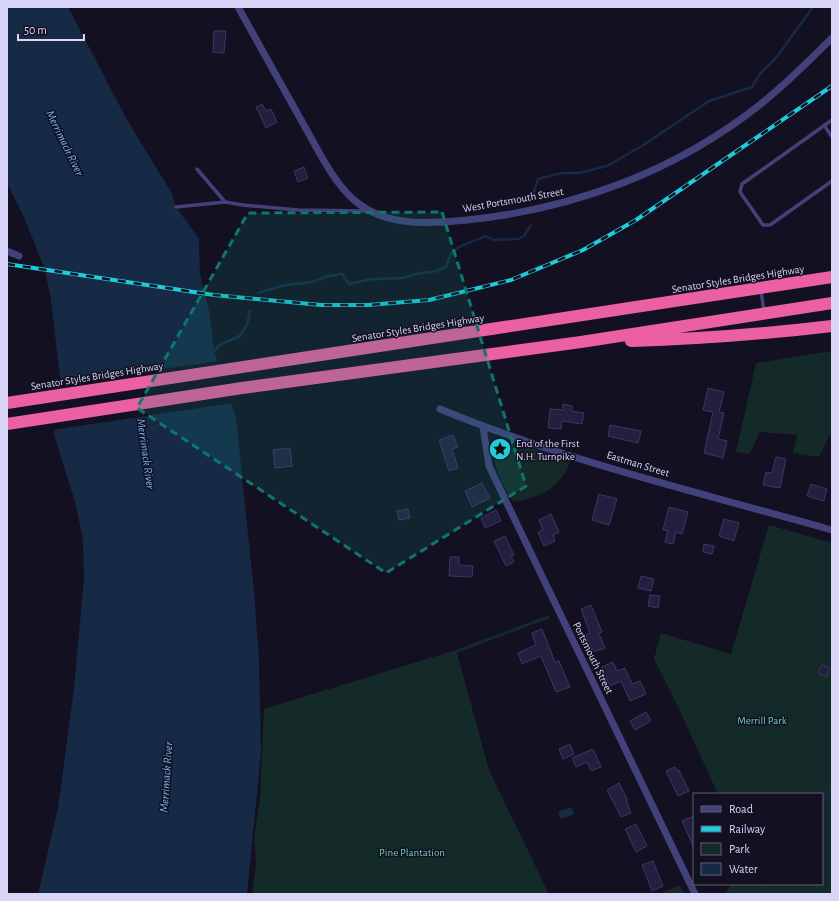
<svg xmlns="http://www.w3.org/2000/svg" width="839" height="901" font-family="'Alegreya Sans',sans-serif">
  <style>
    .green { fill: #142a29 }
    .water { fill: #162945 }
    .pier { fill: #131021 }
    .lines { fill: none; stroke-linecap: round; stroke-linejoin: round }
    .stream { stroke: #162945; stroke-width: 2.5 }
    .building { fill: #251f3f; stroke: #3e3468 }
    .service { stroke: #43417a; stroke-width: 3.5 }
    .minor { stroke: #43417a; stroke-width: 7 }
    .motorway { stroke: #ea60a3; stroke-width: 12 }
    .rail-casing { stroke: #1dccdd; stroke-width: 4 }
    .rail { stroke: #131021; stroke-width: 2.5; stroke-dasharray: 8; stroke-linecap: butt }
    .marked { fill: #0f766e; fill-opacity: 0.2; stroke: #0f766e; stroke-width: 3; stroke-dasharray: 8 5; stroke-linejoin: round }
    .labels { text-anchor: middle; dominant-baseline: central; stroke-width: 3; stroke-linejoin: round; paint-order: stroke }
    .street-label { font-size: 11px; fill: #d9d5f9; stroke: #131021 }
    .poi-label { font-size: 11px; fill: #d9d5f9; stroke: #131021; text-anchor: start }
    .park-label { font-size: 11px; fill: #6bd0b6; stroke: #131021 }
    .water-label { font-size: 12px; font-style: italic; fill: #71b4ec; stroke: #131021 }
  </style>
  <rect width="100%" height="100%" fill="#131021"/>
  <path class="green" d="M832,351V430L819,457L793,453L797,435L760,432L750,454L736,452L756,363Z
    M507,442L519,444L571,460C560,489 541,497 513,502C505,488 492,467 495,451Z
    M769,525L832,543V894H725L732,884H822V794H718L679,709L654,659L661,633L731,654Z
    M549,615L550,618L457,653L489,770L549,894H252L256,864L254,837L260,800L264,709L456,650Z
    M680,885L684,894H660Z"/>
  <path class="water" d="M7,7H68L126,118L171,192L176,207L199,239L200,274L210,315L214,351L236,418L254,591L259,659L261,753L247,894H38L58,808L74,688L84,578L83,541L76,505L54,435L60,376L50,294L44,267L24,217L7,183Z
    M571,807L574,814L561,819L558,812Z"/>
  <path class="pier" d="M219,361L233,403L52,430L57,384Z"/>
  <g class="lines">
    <path class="stream" d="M531,201L538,179L562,173H579L607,166L642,146L709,101L752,87L760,74L776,58L813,7
      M258,293L286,285L312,282L328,276L342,274L349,284L372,279L403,278L415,274L437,271L446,267C451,243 467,246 485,236L493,240L518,239L524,236L531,225
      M211,351H214L221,344L240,336L247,325L250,311
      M822,801L832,789
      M762,894L765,884"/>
  </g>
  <path class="building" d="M214,31H226L224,53L213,52Z
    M262,104L266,111L271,109L277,122L266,128L256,107Z
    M304,167L308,178L298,182L294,171Z
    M708,388L724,392L719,412L724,413L718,439L727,441L723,458L704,453L713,412L703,410Z
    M563,404L572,406V411L584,413L582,424L562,421L561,429L548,428L550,409L563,410Z
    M610,425L641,431L638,443L608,436Z
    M453,435L458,447L452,449L458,468L449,471L439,440Z
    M290,448L292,466L275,468L273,450Z
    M776,457L786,459L780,488L763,485L766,472L772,473Z
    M482,483L490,498L472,507L465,491Z
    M811,484L827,489L824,501L807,496Z
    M599,494L617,499L609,525L592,520Z
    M669,507L688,512L682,534L676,532L673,544L665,542L668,531L663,530Z
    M408,509L410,518L399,520L397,511Z
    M496,510L501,521L485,528L481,518Z
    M551,514L559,532L553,535L555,541L544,546L538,532L543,530L539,520Z
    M724,519L739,523L734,541L719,536Z
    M505,536L514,555L511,556L514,562L506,566L494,541Z
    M704,544L714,546L712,554L703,552Z
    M450,557H459V565L473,566L472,577L449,576Z
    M641,576L654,579L651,591L638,588Z
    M650,595L660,596L658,608L648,606Z
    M591,605L602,632L599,634L605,648L593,652L586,635L590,633L581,609Z
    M542,629L555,662L559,661L570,687L556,692L541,656L522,664L518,653L536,645L532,633Z
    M613,662L617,671L625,668L632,684L640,681L646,694L630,701L621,681L610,686L602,667Z
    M822,665L830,668L826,677L818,673Z
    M646,712L651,721L635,730L630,721Z
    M570,744L574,754L563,759L559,749Z
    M593,749L601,767L591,771L587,762L576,767L572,758Z
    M675,767L677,771L679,770L689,791L678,796L666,771Z
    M619,783L627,799H626L631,813L621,817L607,790Z
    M694,816V848L682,821Z
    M636,824L647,846L636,852L625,829Z
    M653,861L663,886L652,891L642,865Z"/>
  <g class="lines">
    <path class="service" d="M832,120L742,184L740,192L763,225H770L832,181
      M824,125L832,137
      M197,169L225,202L243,205L298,210L366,211
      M176,207L225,202
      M761,290L764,312"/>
    <path class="minor" d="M238,7C260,47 283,87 305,127C318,150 334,183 354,200C385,227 429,224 467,220C574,209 677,171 762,103C787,83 809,61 832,38
      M7,251L19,256
      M440,409C566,461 701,493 832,530
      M483,427L489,466L695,894"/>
    <path class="motorway" d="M631,341C698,339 765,334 832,326
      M7,403L832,277
      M7,424L242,388L581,342L832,303"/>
    <g class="rail-casing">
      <path id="rail" d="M7,264L214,295L321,305H368L429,300L511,280L583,250L636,220L832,86"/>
    </g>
    <use href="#rail" class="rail"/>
  </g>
  <path class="marked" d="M442,212L526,486L386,573L137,408L248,213Z"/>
  <defs>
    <g id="sight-disc" transform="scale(1.15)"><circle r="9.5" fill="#1dccdd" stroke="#131021"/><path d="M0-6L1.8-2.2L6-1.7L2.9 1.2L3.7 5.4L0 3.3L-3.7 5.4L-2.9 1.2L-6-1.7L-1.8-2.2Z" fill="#111"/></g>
  </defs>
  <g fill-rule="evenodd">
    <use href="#sight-disc" x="500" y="449"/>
  </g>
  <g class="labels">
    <g class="street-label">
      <text transform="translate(513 200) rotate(-10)">West Portsmouth Street</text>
      <text transform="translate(738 279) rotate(-9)">Senator Styles Bridges Highway</text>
      <text transform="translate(418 328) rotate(-9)">Senator Styles Bridges Highway</text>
      <text transform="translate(97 376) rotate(-9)">Senator Styles Bridges Highway</text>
      <text transform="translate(638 464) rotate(17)">Eastman Street</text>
      <text transform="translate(593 658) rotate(64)">Portsmouth Street</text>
    </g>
    <g class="poi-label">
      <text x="516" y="443">End of the First<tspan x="516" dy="13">N.H. Turnpike</tspan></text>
    </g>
    <g class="park-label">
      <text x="762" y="720">Merrill Park</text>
      <text x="412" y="852">Pine Plantation</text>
    </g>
    <g class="water-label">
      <text transform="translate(65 143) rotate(64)">Merrimack River</text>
      <text transform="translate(146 454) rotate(82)">Merrimack River</text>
      <text transform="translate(166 777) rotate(-86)">Merrimack River</text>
    </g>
  </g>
  <rect width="839" height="901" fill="none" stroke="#d9d5f9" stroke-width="16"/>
  <rect x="693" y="793" width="130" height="92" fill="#131021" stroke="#625f77"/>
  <rect x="701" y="806" width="20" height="6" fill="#43417a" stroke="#625f77"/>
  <text x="729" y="813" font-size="12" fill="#d9d5f9">Road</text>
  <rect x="701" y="826" width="20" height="6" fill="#1dccdd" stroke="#625f77"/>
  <text x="729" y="833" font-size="12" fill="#d9d5f9">Railway</text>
  <rect x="701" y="843" width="20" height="12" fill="#142a29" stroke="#625f77"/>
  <text x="729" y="853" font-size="12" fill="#d9d5f9">Park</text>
  <rect x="701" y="863" width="20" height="12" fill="#162945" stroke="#625f77"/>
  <text x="729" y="873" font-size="12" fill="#d9d5f9">Water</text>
  <path d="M18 34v6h66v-6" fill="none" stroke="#d9d5f9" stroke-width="2"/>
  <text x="24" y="34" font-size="12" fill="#d9d5f9" stroke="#131021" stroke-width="3" paint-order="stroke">50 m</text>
</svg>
